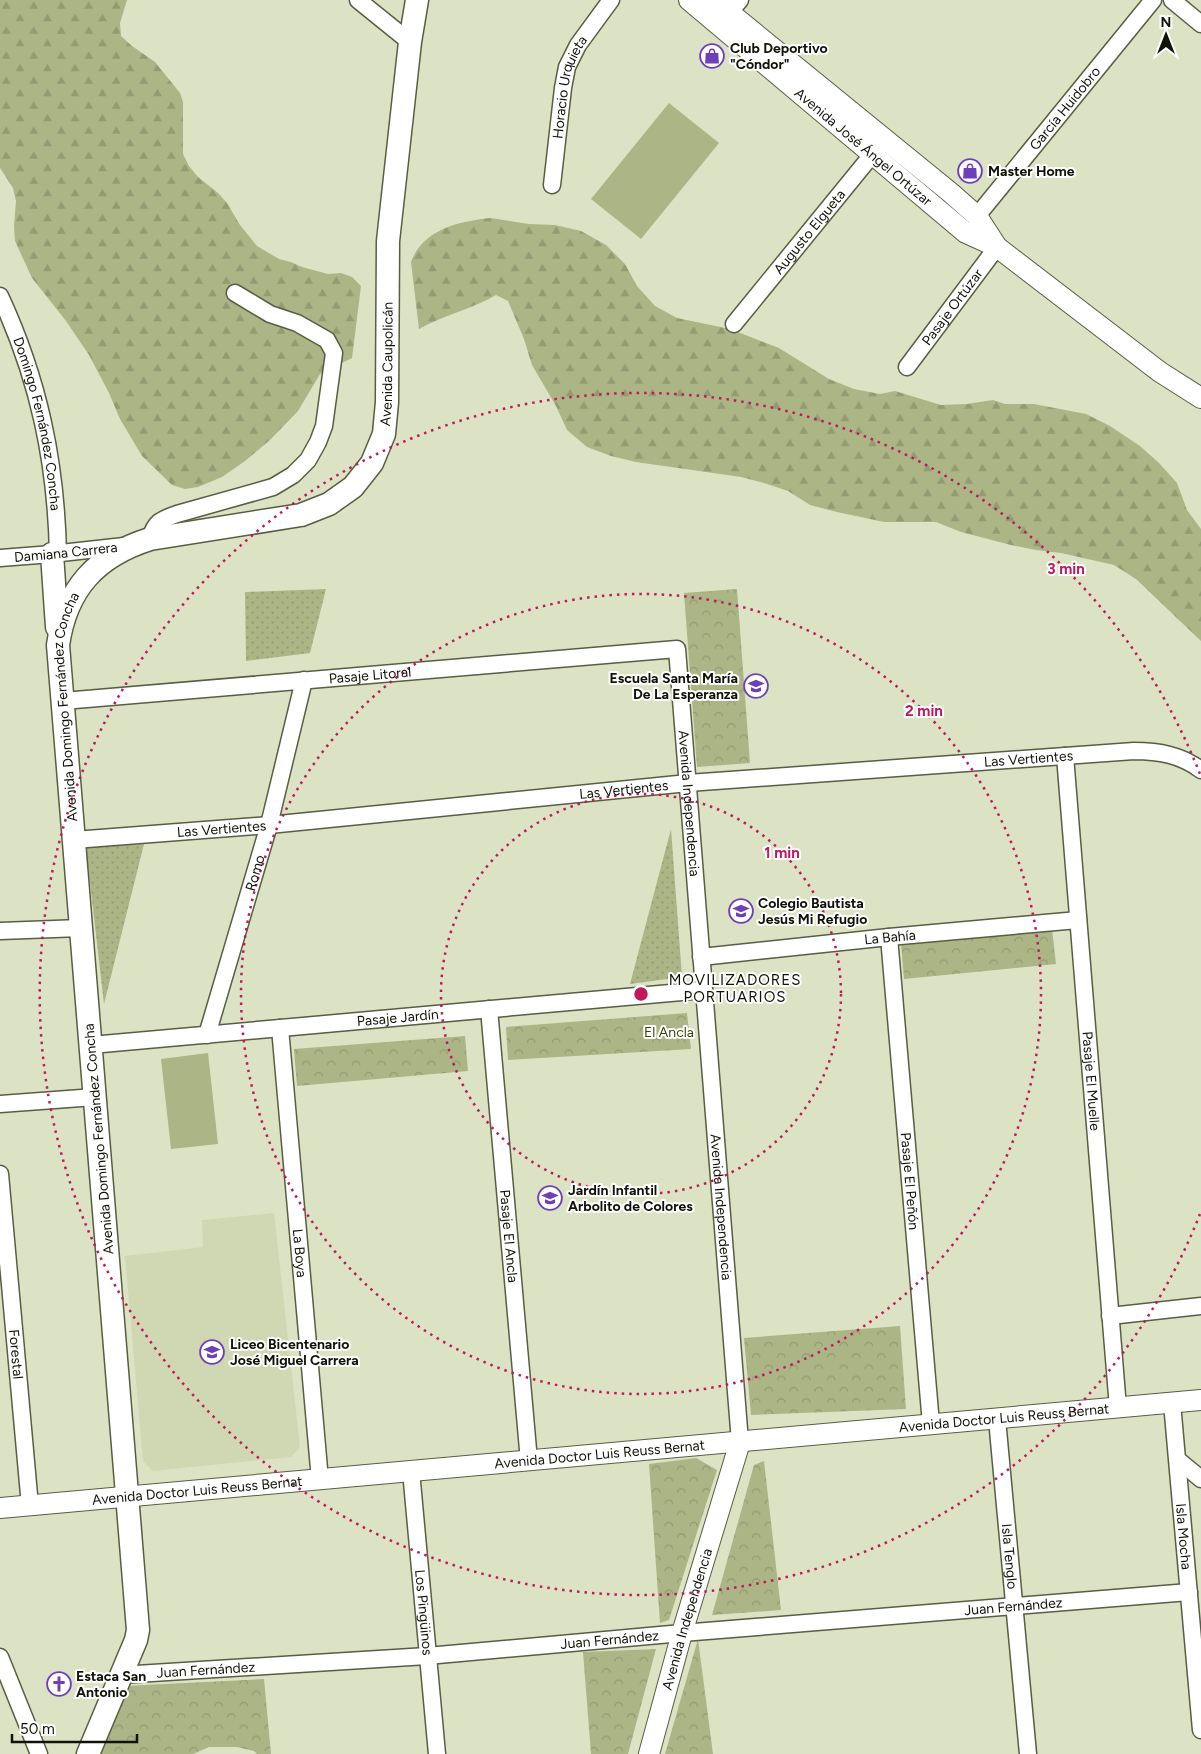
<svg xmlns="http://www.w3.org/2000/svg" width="1201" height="1754" font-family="Figtree,sans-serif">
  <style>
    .built { fill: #d0d8b3 }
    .grass { fill: url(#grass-dots) }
    .forest { fill: url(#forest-firs) }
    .park { fill: url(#park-crowns) }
    .pitch { fill: #abb585 }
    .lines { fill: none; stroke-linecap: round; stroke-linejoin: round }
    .minor-casing { stroke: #585d43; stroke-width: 19 }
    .tertiary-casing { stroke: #585d43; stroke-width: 22 }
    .secondary-casing { stroke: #585d43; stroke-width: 25 }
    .minor { stroke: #fff; stroke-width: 16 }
    .tertiary { stroke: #fff; stroke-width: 20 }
    .secondary { stroke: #fff; stroke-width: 22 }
    .ring { fill: none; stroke: #c2185b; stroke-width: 2.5; stroke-dasharray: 2.5 5 }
    .labels { text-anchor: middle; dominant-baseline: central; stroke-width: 4; stroke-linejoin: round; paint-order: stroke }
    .poi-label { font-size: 14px; font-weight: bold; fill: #111309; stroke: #fff; text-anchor: start }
    .street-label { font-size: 14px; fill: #111309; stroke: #fff }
    .park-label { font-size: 14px; fill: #3b4306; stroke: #fff }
    .neighbourhood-label { font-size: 15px; letter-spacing: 1px; fill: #111309; stroke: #fff }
    .centre { fill: #c2185b; stroke: #fff; stroke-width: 2.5 }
    .ring-label { font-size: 15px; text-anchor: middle; font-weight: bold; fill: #c2185b; stroke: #fff; stroke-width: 4; stroke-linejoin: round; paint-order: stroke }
  </style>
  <defs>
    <pattern id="grass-dots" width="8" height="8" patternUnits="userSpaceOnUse" patternTransform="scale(1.25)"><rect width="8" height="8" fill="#abb585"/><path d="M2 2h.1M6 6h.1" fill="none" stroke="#929b72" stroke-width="1.8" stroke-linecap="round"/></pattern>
    <pattern id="forest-firs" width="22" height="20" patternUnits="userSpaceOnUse" patternTransform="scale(1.25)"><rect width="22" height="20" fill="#abb585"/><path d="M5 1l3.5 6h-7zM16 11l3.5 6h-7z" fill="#929b72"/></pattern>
    <pattern id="park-crowns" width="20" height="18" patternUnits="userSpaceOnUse" patternTransform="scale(1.25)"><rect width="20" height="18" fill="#abb585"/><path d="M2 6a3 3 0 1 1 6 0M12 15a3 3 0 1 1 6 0" fill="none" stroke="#929b72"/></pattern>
  </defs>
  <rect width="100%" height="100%" fill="#dce3c4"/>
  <path class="built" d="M274,1213L300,1447L291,1457L153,1471L143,1461L125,1256L203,1247L202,1220Z"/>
  <path class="grass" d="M326,589L310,653L246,661L245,592Z
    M671,829L682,977L630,984Z
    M144,844L104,1004L86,848Z"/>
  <path class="forest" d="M0,0H127L120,23L121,36L132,46L155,62L180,93L183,102V154L189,166L198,177L218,193L227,203L240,225L257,246L279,259L291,262L302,267L328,274L341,273L352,277L361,286L352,358L320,374L298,411L270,440L245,461L222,477L198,487L185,489L172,485L142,456L120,419L109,393L89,355L66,321L32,278L15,241L14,226L16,201L13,188L0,168Z
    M491,218L529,224L555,225L581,231L606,245L625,264L637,286L655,306L677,318L730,329L779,348L829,379L854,389L880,394L895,391L941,405L967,404L993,400L1005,404H1034L1086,414L1110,426L1140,446L1159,463L1177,483L1187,510L1201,529V641L1136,579L1114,565L1061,553L1036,550L1011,545L961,532L936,522H884L837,512L810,505L788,491L764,483L741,477L636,462L611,456L587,447L567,430L556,406L532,365L524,339L508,301L496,295C472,309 444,315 419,329L411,262C423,229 460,221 491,218Z"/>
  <path class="park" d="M737,589L750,763L697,767L684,593Z
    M1052,929L1056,964L904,979L901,944Z
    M687,1013L691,1049L508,1060L506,1027Z
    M465,1036L468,1071L297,1086L294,1049Z
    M900,1326L906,1409L751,1415L744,1338Z
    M696,1458L717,1470L669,1620L660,1623L649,1464Z
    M764,1461L781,1610L712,1615L754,1465Z
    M698,1639L713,1754H665Z
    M656,1649L628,1754H591L583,1652Z
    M264,1679L271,1754H257L254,1751L237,1747H209L193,1754H99L124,1686Z"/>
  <path class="pitch" d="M669,103L719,143L641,239L591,199Z
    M208,1053L218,1144L171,1149L161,1059Z"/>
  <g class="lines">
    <g class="minor-casing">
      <g id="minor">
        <path d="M358,0L410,42"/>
        <path d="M1172,0L1201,24"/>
        <path d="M722,21L740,0"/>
        <path id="s1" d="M552,185L563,88L567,67L578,45L611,0"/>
        <path id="s2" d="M977,216L1153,0"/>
        <path id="s3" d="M0,296C39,380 56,462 58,554"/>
        <path id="s4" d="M734,324L880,145"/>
        <path id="s5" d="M907,367L997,247"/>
        <path d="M150,539C155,522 160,520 177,514L273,487L293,475L308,460L318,442L324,426L334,353L327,340L297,323L270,314L235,293"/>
        <path id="s6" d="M0,558L52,554L124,546"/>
        <path id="s7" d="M63,701L677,649L740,1442"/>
        <path id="s8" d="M1065,756L1118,1408"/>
        <path id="s9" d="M74,840L269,825L688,783L1134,751C1159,751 1181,755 1201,770"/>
        <path d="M0,931L81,928"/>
        <path id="s10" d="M889,937L931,1424"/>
        <path id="s11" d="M701,957L889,937L1078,920"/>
        <path id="s12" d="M489,1009L529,1461"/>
        <path id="s13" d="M280,1028L320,1480"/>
        <path id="s14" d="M207,1035L269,825L304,680"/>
        <path id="s15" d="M91,1045L704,990"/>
        <path d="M0,1104L95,1097"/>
        <path id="s16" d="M0,1174L30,1506"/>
        <path d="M1110,1316L1201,1306"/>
        <path id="s17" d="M1172,1403L1201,1730"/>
        <path id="s18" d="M997,1419L1028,1754"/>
        <path d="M1178,1460L1201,1479"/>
        <path id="s19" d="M411,1471L437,1754"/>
        <path d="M0,1657L39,1754"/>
        <path id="s20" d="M120,1675L427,1656L682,1633L1189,1592"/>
      </g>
    </g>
    <g class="tertiary-casing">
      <g id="tertiary">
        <path id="s21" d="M689,0L966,233L997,247L1160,372L1201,398"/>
        <path d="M714,0L951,193L977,216L997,247"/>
        <path id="s22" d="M0,1508L1201,1400"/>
        <path id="s23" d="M649,1754L682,1633L740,1442"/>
      </g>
    </g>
    <g class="secondary-casing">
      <g id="secondary">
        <path d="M52,554L57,627"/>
        <path id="s24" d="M88,1754L136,1640L138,1630L58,645C66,589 96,556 150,539L301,515L329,504L353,487L372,463L384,434L387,402L388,241L410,42L417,0"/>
      </g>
    </g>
    <use href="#minor" class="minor"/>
    <use href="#tertiary" class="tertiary"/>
    <use href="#secondary" class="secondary"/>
  </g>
  <g class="ring">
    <circle cx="641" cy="994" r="200"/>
    <circle cx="641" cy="994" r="400"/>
    <path d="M1200 1214A601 601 0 1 1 1200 774"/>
  </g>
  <defs>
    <g id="shop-ring" transform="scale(1.25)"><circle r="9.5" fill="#fff" stroke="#6e40b8" stroke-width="1.5"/><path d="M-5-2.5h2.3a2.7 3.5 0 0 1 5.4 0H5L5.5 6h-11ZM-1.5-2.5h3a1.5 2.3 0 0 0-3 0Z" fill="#6e40b8"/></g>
    <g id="school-ring" transform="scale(1.25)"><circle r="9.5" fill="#fff" stroke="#6e40b8" stroke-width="1.5"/><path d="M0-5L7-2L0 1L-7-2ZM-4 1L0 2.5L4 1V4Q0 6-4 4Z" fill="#6e40b8"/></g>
    <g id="church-ring" transform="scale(1.25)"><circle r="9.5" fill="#fff" stroke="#6e40b8" stroke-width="1.5"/><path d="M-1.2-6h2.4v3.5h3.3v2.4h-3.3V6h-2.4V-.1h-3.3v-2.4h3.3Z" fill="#6e40b8"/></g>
  </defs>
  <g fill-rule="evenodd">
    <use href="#shop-ring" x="712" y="56"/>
    <use href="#shop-ring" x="970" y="171"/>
    <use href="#school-ring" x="756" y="686"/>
    <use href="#school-ring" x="741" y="911"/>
    <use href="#school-ring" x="550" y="1198"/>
    <use href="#school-ring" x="212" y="1352"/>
    <use href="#church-ring" x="59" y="1684"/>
  </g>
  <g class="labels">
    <g class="poi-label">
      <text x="730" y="48">Club Deportivo<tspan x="730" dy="16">"Cóndor"</tspan></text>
      <text x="988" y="171">Master Home</text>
      <text x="738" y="678" text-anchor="end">Escuela Santa María<tspan x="738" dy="16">De La Esperanza</tspan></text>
      <text x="758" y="903">Colegio Bautista<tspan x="758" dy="16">Jesús Mi Refugio</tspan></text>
      <text x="568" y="1190">Jardín Infantil<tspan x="568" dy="16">Arbolito de Colores</tspan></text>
      <text x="230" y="1344">Liceo Bicentenario<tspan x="230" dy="16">José Miguel Carrera</tspan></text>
      <text x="76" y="1676">Estaca San<tspan x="76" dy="16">Antonio</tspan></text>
    </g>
    <g class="street-label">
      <text stroke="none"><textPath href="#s1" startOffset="100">Horacio Urquieta</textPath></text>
      <text stroke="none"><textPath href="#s2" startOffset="139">García Huidobro</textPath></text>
      <text stroke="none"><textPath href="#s21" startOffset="228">Avenida José Ángel Ortúzar</textPath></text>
      <text stroke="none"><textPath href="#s4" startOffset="119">Augusto Elgueta</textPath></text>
      <text stroke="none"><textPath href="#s5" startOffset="75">Pasaje Ortúzar</textPath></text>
      <text stroke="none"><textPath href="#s24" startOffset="1616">Avenida Caupolicán</textPath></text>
      <text stroke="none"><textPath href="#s3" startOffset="134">Domingo Fernández Concha</textPath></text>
      <text stroke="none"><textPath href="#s6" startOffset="66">Damiana Carrera</textPath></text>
      <text stroke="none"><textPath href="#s7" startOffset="308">Pasaje Litoral</textPath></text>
      <text stroke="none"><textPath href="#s24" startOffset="1061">Avenida Domingo Fernández Concha</textPath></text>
      <text stroke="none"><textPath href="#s9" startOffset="958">Las Vertientes</textPath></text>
      <text stroke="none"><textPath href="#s9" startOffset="552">Las Vertientes</textPath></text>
      <text stroke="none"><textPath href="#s7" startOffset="771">Avenida Independencia</textPath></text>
      <text stroke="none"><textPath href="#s9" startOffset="148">Las Vertientes</textPath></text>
      <text stroke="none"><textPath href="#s14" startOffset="169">Romo</textPath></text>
      <text stroke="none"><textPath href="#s11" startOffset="190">La Bahía</textPath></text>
      <text stroke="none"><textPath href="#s15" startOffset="308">Pasaje Jardín</textPath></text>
      <text stroke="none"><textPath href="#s8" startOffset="326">Pasaje El Muelle</textPath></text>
      <text transform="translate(99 1139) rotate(-95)">Avenida Domingo Fernández Concha</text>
      <text stroke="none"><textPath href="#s10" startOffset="245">Pasaje El Peñón</textPath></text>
      <text stroke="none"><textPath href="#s7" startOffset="1176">Avenida Independencia</textPath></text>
      <text stroke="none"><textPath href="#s12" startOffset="228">Pasaje El Ancla</textPath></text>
      <text stroke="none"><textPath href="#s13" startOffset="226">La Boya</textPath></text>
      <text stroke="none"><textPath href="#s16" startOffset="181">Forestal</textPath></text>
      <text stroke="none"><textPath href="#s22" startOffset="1008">Avenida Doctor Luis Reuss Bernat</textPath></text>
      <text stroke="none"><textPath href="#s22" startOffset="602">Avenida Doctor Luis Reuss Bernat</textPath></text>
      <text stroke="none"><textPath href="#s22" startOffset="198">Avenida Doctor Luis Reuss Bernat</textPath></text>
      <text stroke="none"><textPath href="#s17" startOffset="134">Isla Mocha</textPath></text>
      <text stroke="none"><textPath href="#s18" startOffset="138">Isla Tenglo</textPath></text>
      <text stroke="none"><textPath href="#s20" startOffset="896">Juan Fernández</textPath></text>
      <text stroke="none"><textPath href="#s19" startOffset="142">Los Pingüinos</textPath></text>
      <text stroke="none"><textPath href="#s23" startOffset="140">Avenida Independencia</textPath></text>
      <text stroke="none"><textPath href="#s20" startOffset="491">Juan Fernández</textPath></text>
      <text stroke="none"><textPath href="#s20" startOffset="86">Juan Fernández</textPath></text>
    </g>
    <g class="park-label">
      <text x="669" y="1032">El Ancla</text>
    </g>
    <g class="neighbourhood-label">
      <text x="735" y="980">MOVILIZADORES<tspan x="735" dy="17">PORTUARIOS</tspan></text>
    </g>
  </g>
  <circle cx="641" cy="994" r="8" class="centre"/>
  <g class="ring-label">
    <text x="1066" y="574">3 min</text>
    <text x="924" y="716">2 min</text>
    <text x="782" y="858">1 min</text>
  </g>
  <g transform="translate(1166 35)" stroke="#ffffff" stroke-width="4" paint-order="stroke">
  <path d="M0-4L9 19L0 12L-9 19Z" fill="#111309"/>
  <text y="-8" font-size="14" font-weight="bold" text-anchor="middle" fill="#111309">N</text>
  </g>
  <path d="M12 1734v8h125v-8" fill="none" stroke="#111309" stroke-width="2.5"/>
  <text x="20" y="1734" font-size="15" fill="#111309" stroke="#ffffff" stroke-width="4" paint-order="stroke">50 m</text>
</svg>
